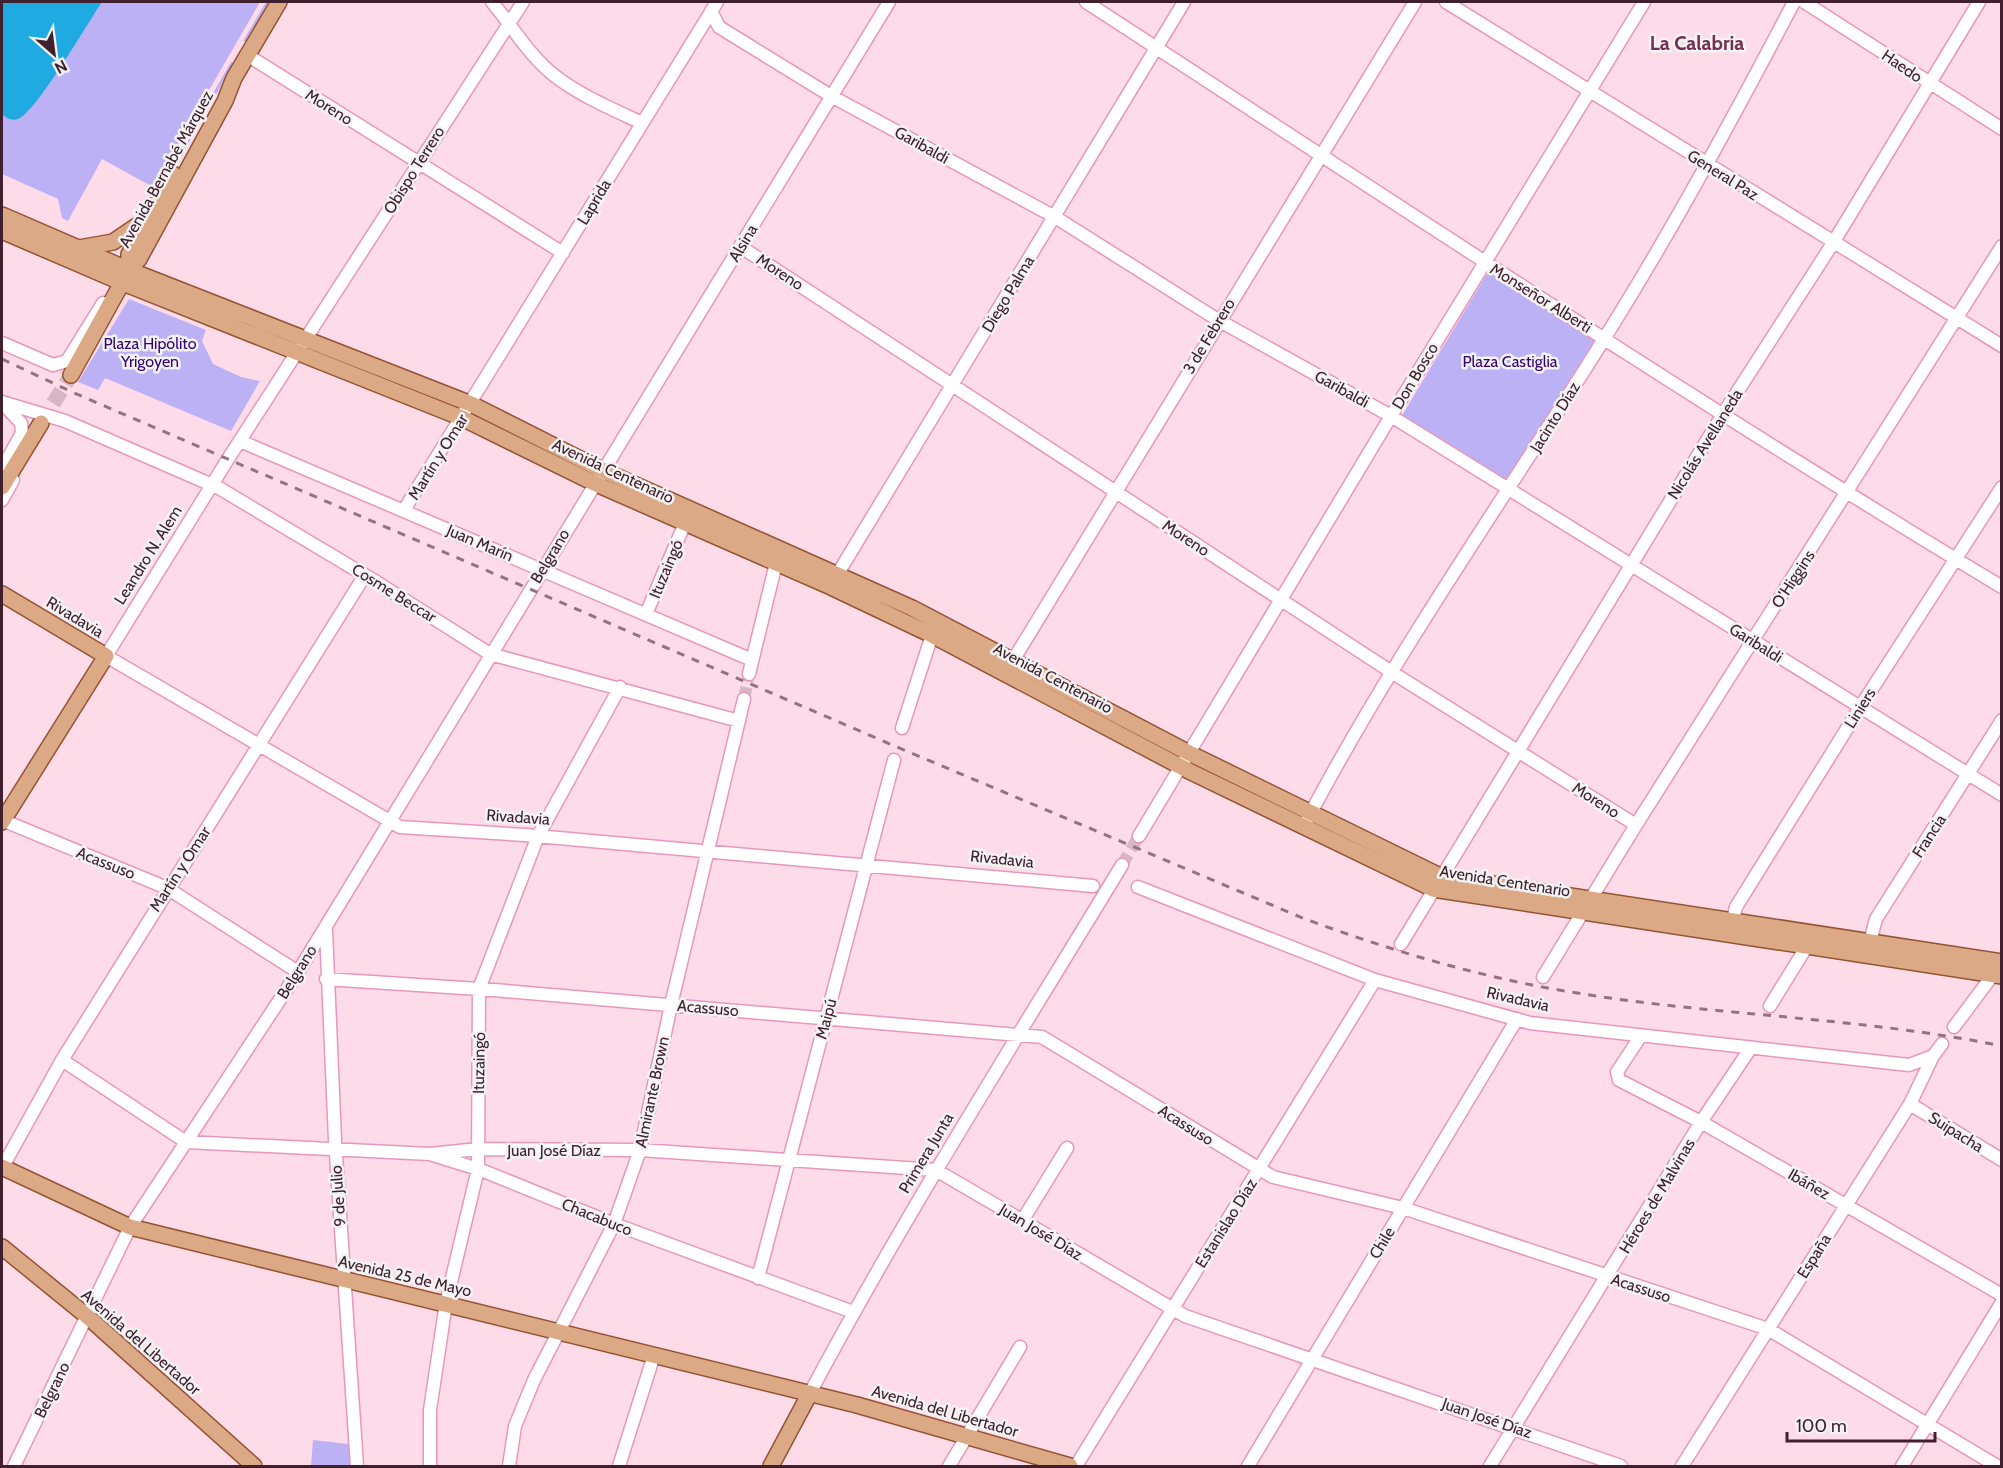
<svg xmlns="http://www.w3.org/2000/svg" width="2003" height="1468" font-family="Cabin,sans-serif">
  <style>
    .green { fill: #bdb1f6 }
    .water { fill: #1faae2 }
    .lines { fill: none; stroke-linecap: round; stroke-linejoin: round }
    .minor-tunnel { stroke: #d8b6c4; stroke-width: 12; stroke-dasharray: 12 6; stroke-linecap: butt }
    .major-tunnel { stroke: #d8b6c4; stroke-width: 15; stroke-dasharray: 15 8; stroke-linecap: butt }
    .minor-casing { stroke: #e897bb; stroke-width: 15 }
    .major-casing { stroke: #965333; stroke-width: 18 }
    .minor { stroke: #fff; stroke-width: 12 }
    .major { stroke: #dca986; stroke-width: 15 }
    .rail { stroke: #947281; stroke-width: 3; stroke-dasharray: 8 8; stroke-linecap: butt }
    .labels { text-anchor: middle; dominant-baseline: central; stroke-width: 5; stroke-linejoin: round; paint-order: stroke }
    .street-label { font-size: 16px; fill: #40202f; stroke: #f3f3f3 }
    .park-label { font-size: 16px; fill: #340074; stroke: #f3f3f3 }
    .quarter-label { font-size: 20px; font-weight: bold; fill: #752f52; stroke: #f3f3f3 }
  </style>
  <rect width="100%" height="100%" fill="#fedbe9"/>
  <path class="green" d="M2,2H260L153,187L102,159L68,221L62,218L58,199L2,174Z
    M266,2H270L246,42L243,41Z
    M231,62L234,63L161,191L158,189Z
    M1488,272L1599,340L1509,484L1401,417Z
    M129,299L206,330L202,341L213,364L241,377L260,381L231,431L105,378L98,390L78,382Z
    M313,1440L349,1444L351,1466H311Z"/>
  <path class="water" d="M2,2H102C88,22 36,113 18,119C12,121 6,118 2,114Z"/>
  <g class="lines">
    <path class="minor-tunnel" d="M744,699L749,674
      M1122,865L1139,836"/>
    <path class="major-tunnel" d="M41,423L71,375"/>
    <g class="minor-casing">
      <path id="minor" d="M492,2C512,26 530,57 555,76C581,96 612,109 642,123
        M523,2L228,459L106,656L400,827L525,835L1093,886
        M1086,2C1389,199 1691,400 2002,587
        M1446,2L2002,346
        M1804,2L2002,129
        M711,11L719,27L831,96L1055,217L1218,320L1391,416L2002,795
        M247,55L563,253
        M741,247L1393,673L1636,825
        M2,343L53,365L67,361L103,303
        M2,402L65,421L219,488L378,583L490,654L739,721
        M240,441L752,660
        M2,469L22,433L21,423L5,406
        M2,500L13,480
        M404,510L717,2
        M834,580L1184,2
        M646,614L685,523
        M1009,667L1415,2
        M749,674L778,555
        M902,728L932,635
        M2,820L167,888L298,972
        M1307,820C1394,655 1505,498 1604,339C1673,229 1734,116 1794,2
        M1139,836L1391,416L1644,2
        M1138,887L1375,980L1530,1023L1909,1065L1933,1056
        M1731,928L1736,907L1861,706L2002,487
        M326,930L335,1140L357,1466
        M1401,944L1723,414L1833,243L1979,2
        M1868,949L1876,919L2002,720
        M1543,977L1636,825L2002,246
        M326,979L494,990L1042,1037L1273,1177L1403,1208L1768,1329L1997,1466
        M1770,1006L1807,946
        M1954,1027L1998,968
        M1640,1037L1617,1072L1619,1080L1701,1122L2002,1295
        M62,1060L186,1142L430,1154L481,1170L614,1224L853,1312
        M1910,1104L2002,1160
        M430,1154L478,1149L640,1150L936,1170L1185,1316L1621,1466
        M2,1168L62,1060L365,575
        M1022,1221L1067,1148
        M758,1278L894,760
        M810,1393C906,1213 1016,1040 1122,865
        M14,1466L130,1227L298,972L889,2
        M430,1466V1410L446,1303L478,1169L479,989L538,836L620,687
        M509,1466L515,1426L534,1380L614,1224L640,1150L671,1005L744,699
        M619,1466L654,1355
        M949,1466L1020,1347
        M1076,1466L1375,980
        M1248,1466L1517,1019
        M1490,1466L1701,1122L1750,1049
        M1682,1466L1910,1104L1933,1056L1942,1044
        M1902,1466L2002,1302"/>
    </g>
    <g class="major-casing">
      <path id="major" d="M2,215L129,270L471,404L602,470L912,608L1189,753L1440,876L2002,962
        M2,231L123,283L462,418L594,483L831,587L932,635L1191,772L1433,889L2002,976
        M79,248L113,242L141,223
        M129,270V254L173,174
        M71,375L129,270L139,259L225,101L234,78L279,2
        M2,487L41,423
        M2,594L106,656L2,822
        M2,1167L130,1227L857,1405L1070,1466
        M2,1247L88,1317L254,1466
        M771,1466L810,1393"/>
    </g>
    <use href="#minor" class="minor"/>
    <use href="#major" class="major"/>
    <path class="rail" d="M2,359L72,392L897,747L1305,919C1387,949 1472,975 1559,990C1706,1016 1855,1016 2002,1046"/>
  </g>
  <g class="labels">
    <g class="street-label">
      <text transform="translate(1902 66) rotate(34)">Haedo</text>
      <text transform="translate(329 107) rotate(32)">Moreno</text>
      <text transform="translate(922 145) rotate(29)">Garibaldi</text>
      <text transform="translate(166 169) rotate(-61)">Avenida Bernabé Márquez</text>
      <text transform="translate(414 170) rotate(-58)">Obispo Terrero</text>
      <text transform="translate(1723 175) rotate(32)">General Paz</text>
      <text transform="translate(594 202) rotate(-59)">Laprida</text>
      <text transform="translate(743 243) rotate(-59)">Alsina</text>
      <text transform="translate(780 272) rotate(33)">Moreno</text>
      <text transform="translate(1008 294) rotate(-59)">Diego Palma</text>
      <text transform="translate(1541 298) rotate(32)">Monseñor Alberti</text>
      <text transform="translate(1209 336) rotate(-59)">3 de Febrero</text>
      <text transform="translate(1415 376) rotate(-59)">Don Bosco</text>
      <text transform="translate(1342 389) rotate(29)">Garibaldi</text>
      <text transform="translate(1555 417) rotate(-58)">Jacinto Díaz</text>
      <text transform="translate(1705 444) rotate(-58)">Nicolás Avellaneda</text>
      <text transform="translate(438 457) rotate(-58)">Martín y Omar</text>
      <text transform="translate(613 471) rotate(25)">Avenida Centenario</text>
      <text transform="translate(1186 538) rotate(33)">Moreno</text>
      <text transform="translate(480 543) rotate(23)">Juan Marín</text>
      <text transform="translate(148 555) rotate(-58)">Leandro N. Alem</text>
      <text transform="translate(550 556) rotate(-59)">Belgrano</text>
      <text transform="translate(666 569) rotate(-67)">Ituzaingó</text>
      <text transform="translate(1793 579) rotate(-57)">O'Higgins</text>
      <text transform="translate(394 593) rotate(32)">Cosme Beccar</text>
      <text transform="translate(75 617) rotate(31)">Rivadavia</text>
      <text transform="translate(1756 643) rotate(32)">Garibaldi</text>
      <text transform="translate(1053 678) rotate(28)">Avenida Centenario</text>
      <text transform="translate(1860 708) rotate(-58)">Liniers</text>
      <text transform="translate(1596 800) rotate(32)">Moreno</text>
      <text transform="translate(518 817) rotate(4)">Rivadavia</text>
      <text transform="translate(1929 836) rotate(-57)">Francia</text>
      <text transform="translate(1002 859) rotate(6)">Rivadavia</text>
      <text transform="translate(106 863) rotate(22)">Acassuso</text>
      <text transform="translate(180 869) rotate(-57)">Martín y Omar</text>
      <text transform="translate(1505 881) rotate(9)">Avenida Centenario</text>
      <text transform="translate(297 972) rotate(-58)">Belgrano</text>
      <text transform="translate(1518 999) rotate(13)">Rivadavia</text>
      <text transform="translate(708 1008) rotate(5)">Acassuso</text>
      <text transform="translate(826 1019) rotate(-75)">Maipú</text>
      <text transform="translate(479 1063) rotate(-89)">Ituzaingó</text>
      <text transform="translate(652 1092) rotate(-78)">Almirante Brown</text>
      <text transform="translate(1186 1125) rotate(32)">Acassuso</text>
      <text transform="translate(1956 1132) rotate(32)">Suipacha</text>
      <text x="554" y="1150">Juan José Díaz</text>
      <text transform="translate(926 1153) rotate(-59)">Primera Junta</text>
      <text transform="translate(1809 1184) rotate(30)">Ibáñez</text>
      <text transform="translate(338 1196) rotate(-94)">9 de Julio</text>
      <text transform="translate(1657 1196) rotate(-59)">Héroes de Malvinas</text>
      <text transform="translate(597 1217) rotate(22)">Chacabuco</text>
      <text transform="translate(1226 1223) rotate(-58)">Estanislao Díaz</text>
      <text transform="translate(1041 1232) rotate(31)">Juan José Díaz</text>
      <text transform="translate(1382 1243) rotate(-59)">Chile</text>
      <text transform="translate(1814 1256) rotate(-58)">España</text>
      <text transform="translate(405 1276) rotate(13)">Avenida 25 de Mayo</text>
      <text transform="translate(1641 1288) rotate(18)">Acassuso</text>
      <text transform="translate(141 1342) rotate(41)">Avenida del Libertador</text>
      <text transform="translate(52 1390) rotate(-64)">Belgrano</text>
      <text transform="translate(945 1411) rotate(16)">Avenida del Libertador</text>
      <text transform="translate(1487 1418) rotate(19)">Juan José Díaz</text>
    </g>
    <g class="park-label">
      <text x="150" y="343">Plaza Hipólito<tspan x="150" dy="18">Yrigoyen</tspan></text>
      <text x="1510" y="361">Plaza Castiglia</text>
    </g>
    <g class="quarter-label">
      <text x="1697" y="43">La Calabria</text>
    </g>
  </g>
  <rect width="2003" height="1468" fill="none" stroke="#40202f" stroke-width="6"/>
  <g transform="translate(54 54) rotate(152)" stroke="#f3f3f3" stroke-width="4.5" paint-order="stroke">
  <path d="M0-4.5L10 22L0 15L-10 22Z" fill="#40202f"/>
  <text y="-9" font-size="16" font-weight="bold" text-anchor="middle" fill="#40202f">N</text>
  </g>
  <path d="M1787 1432v9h148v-9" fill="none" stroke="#40202f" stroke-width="3"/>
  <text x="1796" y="1432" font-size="18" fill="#40202f" stroke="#f3f3f3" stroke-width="4.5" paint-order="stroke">100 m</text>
</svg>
